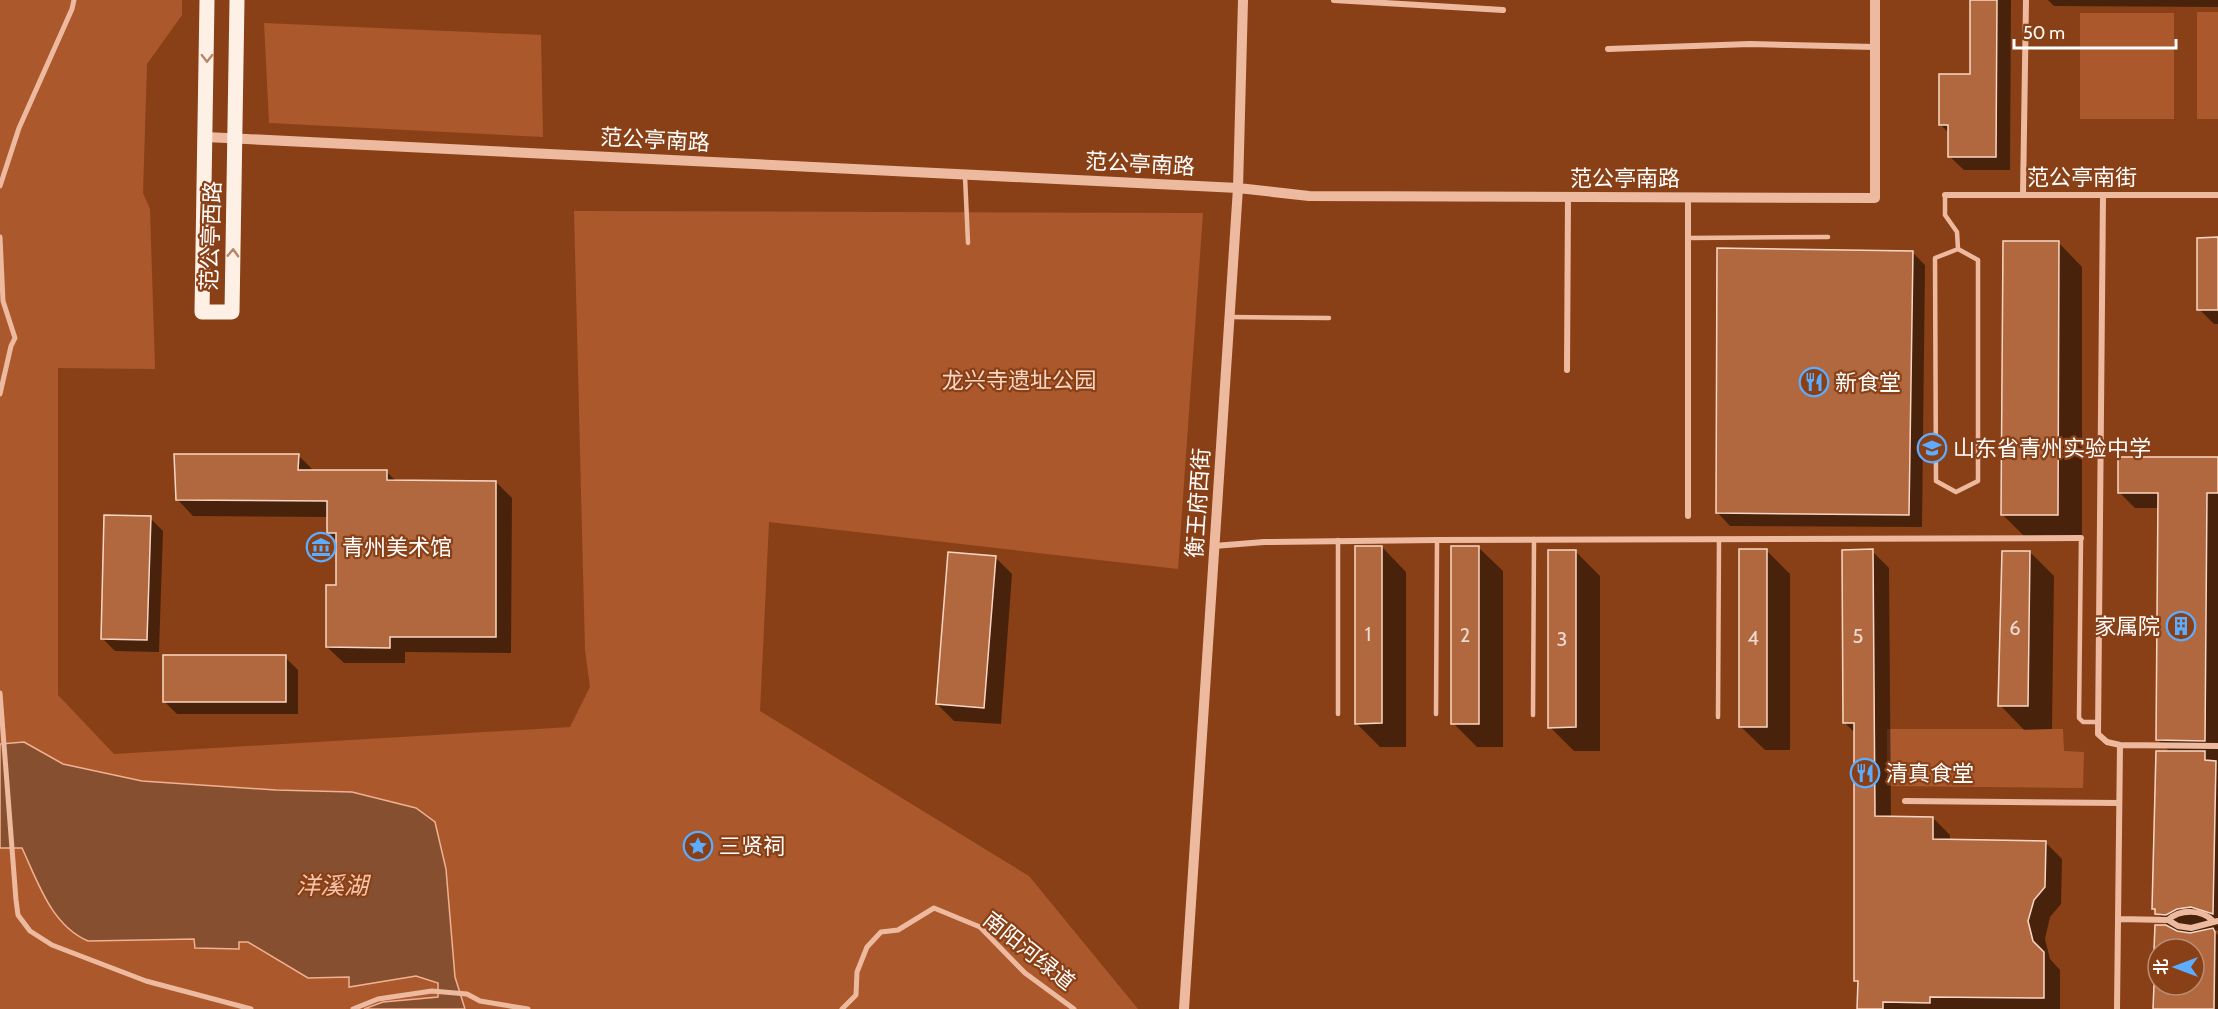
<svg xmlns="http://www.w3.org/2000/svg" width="2218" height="1009" font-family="Cabin,'Noto Sans SC',sans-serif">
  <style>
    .green { fill: #aa582c }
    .water { fill: #865030; stroke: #f1b191; stroke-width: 1.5 }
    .shadow { fill: #0007; fill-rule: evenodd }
    .building { fill: #b2683f; stroke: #fad7c5; stroke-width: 1.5 }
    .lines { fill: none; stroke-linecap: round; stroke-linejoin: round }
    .service { stroke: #eeba9f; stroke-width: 4.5 }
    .pedestrian { stroke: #eeba9f; stroke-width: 5 }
    .minor { stroke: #eeba9f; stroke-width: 6 }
    .tertiary { stroke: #eeba9f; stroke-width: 10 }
    .primary { stroke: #fff0e6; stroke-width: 15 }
    .oneway { stroke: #b9866a }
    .labels { text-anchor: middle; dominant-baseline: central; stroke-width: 4.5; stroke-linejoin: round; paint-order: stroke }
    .number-label { font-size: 20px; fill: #ecd9cf }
    .street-label { font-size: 22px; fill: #fff; stroke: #8a4017 }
    .park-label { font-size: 22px; fill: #fad7c5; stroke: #8a4017 }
    .poi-label { font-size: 22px; fill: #fff; stroke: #8a4017; text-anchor: start }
    .water-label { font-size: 24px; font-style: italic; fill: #f6c4aa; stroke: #8a4017 }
  </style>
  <rect width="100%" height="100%" fill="#8a4017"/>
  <path class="green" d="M0,0H182V15L147,64L143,193L150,209L155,369L58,368V695L114,754L570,727L590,687L585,650L574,211L1203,213L1178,569L769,522L760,711L1029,876L1138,1009H0Z
    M2197,12H2218V119H2197Z
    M2080,13H2174V119H2080Z
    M264,23L541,35L543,137L269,123Z
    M1887,729H2063L2064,751L2084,752L2083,788L1887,786Z"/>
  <path class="water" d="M24,742L63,764L142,781L276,790L352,792L416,808L435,822L446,869L455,977L465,1009H364L383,1002L438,997V983L416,976L349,987V977L308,978L248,942H239V949L195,948L194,939L88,941C51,925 38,882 22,848H0V744Z"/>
  <path class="shadow" d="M1972,0H2011L2010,170H1964L1949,156L1950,134L1940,124L1971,76Z
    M2048,0H2218V7L2054,6Z
    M2218,239V324H2214L2199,309Z
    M2058,242L2082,267V539H2027L2003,515Z
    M1912,252L1925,265L1922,527L1730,526L1718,513Z
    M298,455L314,471H386L397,482H496L512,498L511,653L405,652V663H344L327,647L337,586V541L328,532V517L193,516L177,499Z
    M2218,459V931L2212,929L2218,935V1009H2155L2156,927H2169L2154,908L2170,752L2158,740L2160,508H2135L2120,493ZM2158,949H2194V985H2158Z
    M150,518L163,531L159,652L115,651L102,638Z
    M1382,547L1406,572V747H1380L1356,723Z
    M1478,547L1503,571V747H1477L1453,723Z
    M1766,550L1790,574V750H1765L1740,726Z
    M1575,551L1600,576V751H1574L1550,727Z
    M1872,551L1889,568L1891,818H1933L1950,835V841L2045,842L2062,859L2061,904L2050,917L2045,939L2050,959L2060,970V1009H1859V984L1855,980L1856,734L1844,722Z
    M2030,552L2054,576L2052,729L2024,730L2000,705Z
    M995,557L1012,574L1001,724L954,721L937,704Z
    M285,657L298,670V714H177L164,701Z"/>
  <path class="building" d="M1970,0H1997L1996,157H1948V125H1939V74H1970Z
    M2218,237V310H2197V238Z
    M2003,241H2059L2058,515H2001Z
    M1717,248L1913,251L1909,515L1716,513Z
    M174,454H299L298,470H387V480L496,481V637H390V648L326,647V585H336V533H327V501L176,500Z
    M2118,457H2218V493H2207L2205,741L2156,740L2158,493H2118Z
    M104,515L151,516L147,640L101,639Z
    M1355,546H1382V723L1355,724Z
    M1451,546H1479V724H1451Z
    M1739,549H1767V727H1739Z
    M1873,549L1875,816L1933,817V839L2046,841L2045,887L2034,900L2028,921L2033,941L2044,952V998L1930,997V1003L1883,1002V1009H1857L1858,981H1854V723H1843L1842,550Z
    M1548,550H1576V727L1548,728Z
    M2002,551H2030L2028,706H1998Z
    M948,552L996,556L984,708L936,704Z
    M163,655H286V702H163Z
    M2156,751H2205V760L2216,761L2213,914L2191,907L2177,909L2166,915L2155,914V909H2152Z
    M2155,925H2166L2177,931L2190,933L2213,928L2215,932L2214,1009H2153L2154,985H2194V949H2154Z"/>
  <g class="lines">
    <path class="service" d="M965,176L968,243
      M1945,195V215L1957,232L1958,249
      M1688,238L1828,237
      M1958,249L1978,260V481L1956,492L1936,481L1935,258Z
      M1230,317L1329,318
      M2081,538L2079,718L2083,722H2098
      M1338,714V540
      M1436,714L1437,540
      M1533,715L1534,539
      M1718,717L1719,539"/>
    <path class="pedestrian" d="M0,186L19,128L72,9L74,0
      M0,237L3,301L15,338L11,346L0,394
      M0,693L16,900L18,915L30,931L52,945L146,981L251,1009
      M353,1009L378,999L432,991L467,994L480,1001L528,1009
      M842,1009L856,995L857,972L867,947L881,932L898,930L934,908L980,927L1025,973L1074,1009"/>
    <path class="minor" d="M1334,0L1503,10
      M1608,49L1750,44L1875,47
      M1945,195H2218
      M2023,195L2026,0
      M2103,195L2098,734L2107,742L2120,745L2218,746
      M1688,198V516
      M1567,370L1568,197
      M1214,546L1264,542L1437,540L2081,538
      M1905,801L2119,803
      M2118,919L2168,920L2178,926L2191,928L2218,921
      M2168,920C2180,909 2202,909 2213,921
      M2117,1009L2120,745"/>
    <path class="tertiary" d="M206,137L1238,188L1309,196L1875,198V0
      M1184,1009L1238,188L1243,0"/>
    <path class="primary" d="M207,0L202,312H232L237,0"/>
  </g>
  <defs><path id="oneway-chevron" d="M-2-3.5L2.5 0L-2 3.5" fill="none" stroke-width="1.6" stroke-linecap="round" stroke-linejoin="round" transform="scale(1.5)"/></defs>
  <g class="oneway">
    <use href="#oneway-chevron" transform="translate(207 58) rotate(90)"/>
    <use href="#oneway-chevron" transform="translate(233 253) rotate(-88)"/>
  </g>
  <defs>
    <g id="restaurant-ring" transform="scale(1.5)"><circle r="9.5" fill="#8a4017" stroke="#5cacff" stroke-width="1.5"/><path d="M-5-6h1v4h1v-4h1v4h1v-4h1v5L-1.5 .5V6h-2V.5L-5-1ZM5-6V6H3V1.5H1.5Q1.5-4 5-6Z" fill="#5cacff"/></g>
    <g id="school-ring" transform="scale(1.5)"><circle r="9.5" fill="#8a4017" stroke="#5cacff" stroke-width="1.5"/><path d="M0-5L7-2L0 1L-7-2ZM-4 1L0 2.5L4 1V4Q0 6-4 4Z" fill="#5cacff"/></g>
    <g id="museum-ring" transform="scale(1.5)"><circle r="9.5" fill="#8a4017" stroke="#5cacff" stroke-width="1.5"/><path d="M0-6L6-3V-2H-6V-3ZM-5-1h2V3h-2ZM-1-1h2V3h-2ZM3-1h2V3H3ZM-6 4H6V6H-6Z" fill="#5cacff"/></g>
    <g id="building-ring" transform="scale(1.5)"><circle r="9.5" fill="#8a4017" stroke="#5cacff" stroke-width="1.5"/><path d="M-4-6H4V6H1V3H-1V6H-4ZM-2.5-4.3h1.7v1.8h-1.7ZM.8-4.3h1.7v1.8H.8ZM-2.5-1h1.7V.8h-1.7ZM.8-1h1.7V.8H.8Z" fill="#5cacff"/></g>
    <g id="sight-ring" transform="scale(1.5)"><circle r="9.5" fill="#8a4017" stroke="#5cacff" stroke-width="1.5"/><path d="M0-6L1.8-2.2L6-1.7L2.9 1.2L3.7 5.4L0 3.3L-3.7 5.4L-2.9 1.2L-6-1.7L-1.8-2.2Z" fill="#5cacff"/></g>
  </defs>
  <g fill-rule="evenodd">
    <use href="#restaurant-ring" x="1814" y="382"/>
    <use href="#school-ring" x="1932" y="448"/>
    <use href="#museum-ring" x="321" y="547"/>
    <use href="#building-ring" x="2181" y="626"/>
    <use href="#restaurant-ring" x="1865" y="773"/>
    <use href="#sight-ring" x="698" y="846"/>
  </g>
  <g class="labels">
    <g class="number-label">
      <text x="2015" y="628">6</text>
      <text x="1368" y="634">1</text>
      <text x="1465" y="635">2</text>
      <text x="1858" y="636">5</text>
      <text x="1753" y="638">4</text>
      <text x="1562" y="639">3</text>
    </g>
    <g class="street-label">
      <text transform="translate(655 140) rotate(3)">范公亭南路</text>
      <text transform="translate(1140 164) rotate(3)">范公亭南路</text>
      <text x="2082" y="177">范公亭南街</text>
      <text x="1625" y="178">范公亭南路</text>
      <text transform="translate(211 236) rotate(-88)">范公亭西路</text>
      <text transform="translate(1198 503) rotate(-86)">衡王府西街</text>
      <text transform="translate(1029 951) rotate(39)">南阳河绿道</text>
    </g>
    <g class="park-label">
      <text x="1019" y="380">龙兴寺遗址公园</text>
    </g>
    <g class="poi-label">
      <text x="1835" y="382">新食堂</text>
      <text x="1953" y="448">山东省青州实验中学</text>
      <text x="342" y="547">青州美术馆</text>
      <text x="2160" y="626" text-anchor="end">家属院</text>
      <text x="1886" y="773">清真食堂</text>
      <text x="719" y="846">三贤祠</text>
    </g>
    <g class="water-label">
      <text x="332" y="885">洋溪湖</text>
    </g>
  </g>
  <g transform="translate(2176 967) rotate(270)"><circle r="28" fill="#8a4017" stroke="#b98c74" stroke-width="1.5"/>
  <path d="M0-4.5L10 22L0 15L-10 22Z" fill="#5cacff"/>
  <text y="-9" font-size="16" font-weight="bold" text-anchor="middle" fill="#ffffff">北</text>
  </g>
  <path d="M2014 39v9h162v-9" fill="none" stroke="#ffffff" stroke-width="3"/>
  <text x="2023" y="39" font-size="18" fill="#ffffff" stroke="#8a4017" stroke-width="4.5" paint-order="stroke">50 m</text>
</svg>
